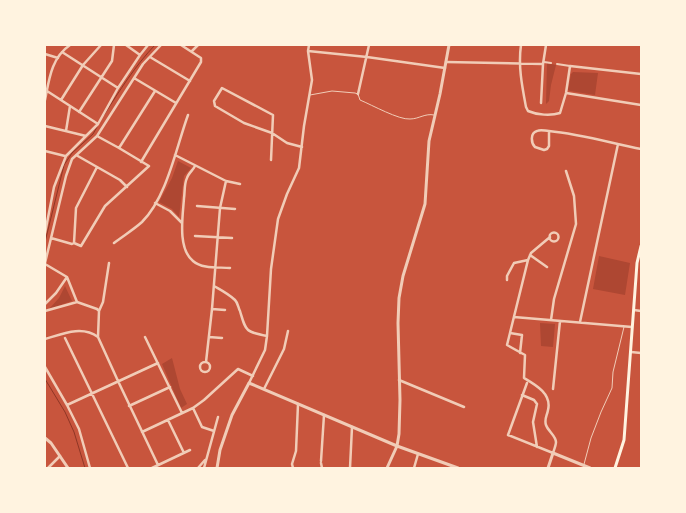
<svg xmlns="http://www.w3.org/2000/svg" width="686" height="513" font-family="Inter,sans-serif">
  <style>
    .green { fill: #ae4732 }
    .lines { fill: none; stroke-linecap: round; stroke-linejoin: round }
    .stream { stroke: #8f3625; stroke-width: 1 }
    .service { stroke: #f1ccb7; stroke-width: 1 }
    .pedestrian { stroke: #f1ccb7; stroke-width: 2 }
    .minor { stroke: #f1ccb7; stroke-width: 2.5 }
    .tertiary { stroke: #f1ccb7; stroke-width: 3 }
    .secondary { stroke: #fff3e0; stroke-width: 3 }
  </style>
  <rect width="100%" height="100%" fill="#c8553d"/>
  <path class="green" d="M547,63L556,65L551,85L549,101L546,104Z
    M573,72L598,73L595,95L570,91L568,90L571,74Z
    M178,161L191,168L184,176L179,217L172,209L159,202L172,178Z
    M599,256L630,263L625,295L593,289Z
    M65,286L72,301L49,309L59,298Z
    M540,323L555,324L553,347L541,346Z
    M172,358L180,389L187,404L181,408L162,364Z"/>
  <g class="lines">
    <path class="stream" d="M104,115C120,90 135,66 155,45
      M45,242L64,165L72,153L93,134L97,127
      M45,379L65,412L74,432L85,468"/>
    <path class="service" d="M310,95L332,91L355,93L358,94L360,100C372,105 399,120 410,119C419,119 425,113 434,115
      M583,468L591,438L601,412L612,388L613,372L624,327"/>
    <path class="pedestrian" d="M544,62L551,63
      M557,64L570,66"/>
    <path class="minor" d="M126,45L140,55
      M521,45C518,66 522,86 526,107L528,111C537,115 551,116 560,113L566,93L570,66L641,74
      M192,51L198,45
      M308,51L367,57L445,68
      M62,52L118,88
      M45,54L58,58
      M150,57L190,81
      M446,62L543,64
      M134,78L176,103
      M47,91L98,124
      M566,93L641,105
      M358,94L369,45
      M45,100C49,80 51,58 70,45
      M61,100L83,65L101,45
      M541,103L543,64L546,45
      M79,112L112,61L114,45
      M45,126L86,136
      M66,131L70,106
      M549,131V146L547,149L544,150L535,147C531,143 530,133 537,131C541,129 545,131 549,131C580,134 611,143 641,149
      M119,148L155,91
      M45,151L65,156
      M76,155L120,180L127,187
      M175,155L226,181L220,208L212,309L206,362
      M271,160L273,115L222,88L214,101L215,106L244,123L272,133L287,143L302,147
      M141,162L201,62V58L181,45
      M195,166C193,170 188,174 187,178C184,184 185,192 184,198C183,215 177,248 193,261C202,269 218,267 230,268
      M226,181L240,184
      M155,203L170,211L182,223
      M197,206L235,209
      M549.5 237a4.5 4.5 0 1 1 9 0a4.5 4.5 0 1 1-9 0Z
      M45,233L54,187L66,156L98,124L118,88L140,55L148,45
      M195,236L232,238
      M51,238L72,244L74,243L81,246L105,206L149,166L119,148L97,136
      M74,243L76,208L97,167
      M114,243C123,236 133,230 142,222C167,197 176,148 188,115
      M530,255L547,267
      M45,263L66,176L72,159L97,136L143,64L161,45
      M109,263L103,302L99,311L98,337L118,381L158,465
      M45,264L67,277L77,302
      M507,280V276L514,263L528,260
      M214,286C221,290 229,294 235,300C238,303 238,307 240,311C246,331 245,332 267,336
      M45,304L56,293L67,277
      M212,309L225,310
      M634,310L641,311
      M45,311L77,302L97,309L99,311
      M514,317L632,327
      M551,320L554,299L576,224L574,196L566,171
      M580,322L618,144
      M510,333L522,335L520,353
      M145,337L182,413
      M209,337L222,338
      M65,338L128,468
      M45,339C62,334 82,325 98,337
      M631,352L641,353
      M200 367a5 5 0 1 1 10 0a5 5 0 1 1-10 0Z
      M45,367L67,405L79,429L90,468
      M399,380L464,407
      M249,383L265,350L267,336L271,269L278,219L287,194L299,168L304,126L312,80L308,51L309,45
      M527,383L508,435L553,453C554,450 556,445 556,442C556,436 548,431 546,425C544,419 547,416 548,410C552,394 536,385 524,378L525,355L507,345L528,260L531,253L550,237
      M264,389L284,349L288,331
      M553,389L560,321
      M522,395L534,400L537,404L533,422L537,447
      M67,405L158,363
      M129,406L170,387
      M193,408L202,427L214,431
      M168,420L184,453
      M142,432L193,408L204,400L238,369L253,376
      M321,461L324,415
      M321,463L322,468
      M48,468L60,456
      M152,468L190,450
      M198,468L205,460
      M204,468L218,417
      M293,468L292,464L296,451L298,404
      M350,468L352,427
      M414,468L418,454"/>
    <path class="tertiary" d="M45,438L51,443L68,468
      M217,468L220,450L232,415L249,383L397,446L458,468
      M387,468L397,446L399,434L400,400L398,323L399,298L403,276L425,204L429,141L440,94L449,45
      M548,468L553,453L590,468"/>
    <path class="secondary" d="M615,468L624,440L636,277L637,263L641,246"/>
  </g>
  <rect width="686" height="513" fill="none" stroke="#fff3e0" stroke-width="92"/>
</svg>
